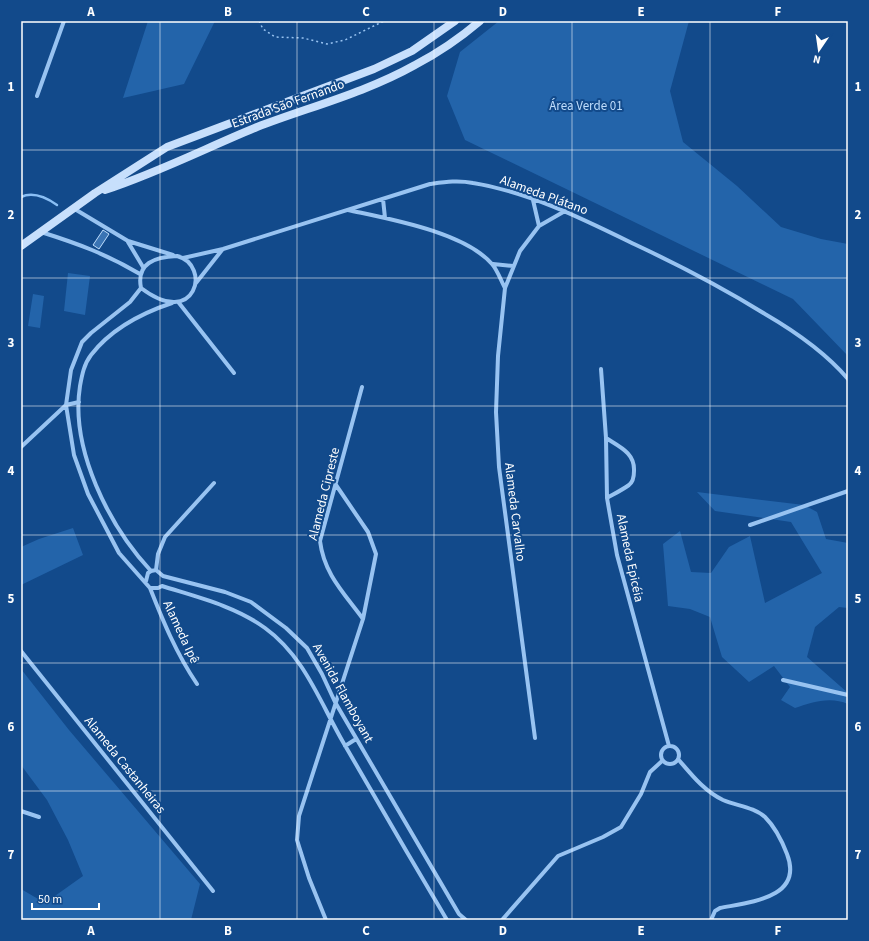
<svg xmlns="http://www.w3.org/2000/svg" width="869" height="941" font-family="'Source Sans 3',sans-serif">
  <style>
    .green { fill: #2364aa }
    .lines { fill: none; stroke-linecap: round; stroke-linejoin: round }
    .stream { stroke: #8abff5; stroke-width: 2.5 }
    .building { fill: #3a74b4; stroke: #bfddfc }
    .path { stroke: #98c3f1; stroke-width: 1.5; stroke-dasharray: 2 3; stroke-linecap: butt }
    .minor { stroke: #98c3f1; stroke-width: 4 }
    .secondary { stroke: #c7dffc; stroke-width: 8 }
    .grid { fill: none; stroke: #fff; stroke-width: 1; stroke-opacity: 0.55 }
    .labels { text-anchor: middle; dominant-baseline: central; stroke-width: 4; stroke-linejoin: round; paint-order: stroke }
    .street-label { font-size: 13px; fill: #fff; stroke: #124a8b }
    .park-label { font-size: 13px; fill: #bfddfc; stroke: #124a8b }
    .neatline { fill: none; stroke: #fff; stroke-width: 1.5 }
    .grid-label { font-size: 13px; text-anchor: middle; font-weight: bold; fill: #fff }
  </style>
  <rect width="100%" height="100%" fill="#124a8b"/>
  <path class="green" d="M148,21H215L184,84L123,98Z
    M499,21H689L670,91L683,142L737,186L781,227L821,239L848,244V356L793,299L465,140L447,96L460,52Z
    M68,273L90,276L85,315L64,311Z
    M33,294L44,296L40,328L28,326Z
    M697,492L804,505L817,512L826,539L848,543V608L839,607L815,627L807,657L848,693V704C831,696 811,702 795,708L781,700L790,687L774,666L749,682L722,657L710,617L690,609L668,606L663,544L680,531L691,572L711,573L729,547L750,536L765,603L822,573L791,522L715,511Z
    M73,528L83,555L21,585V547L39,539Z
    M21,669L69,730L200,884L191,920H21V889L45,903L83,876L68,840L47,800L21,765Z"/>
  <g class="lines">
    <path class="stream" d="M21,197C34,191 47,198 57,205"/>
  </g>
  <path class="building" d="M103,230L109,234L99,249L93,245Z"/>
  <g class="lines">
    <path class="path" d="M259,21L263,29L275,37L303,38L327,44L345,40L384,21"/>
    <path class="minor" d="M37,96L64,21
      M383,199L385,218
      M533,200L539,226
      M73,208L128,241L173,255
      M348,210C389,219 464,232 492,264C498,271 501,281 505,288
      M41,232C79,244 106,254 140,274
      M128,242L143,267
      M177,256C212,265 196,330 141,288C136,263 155,257 177,256Z
      M183,258L223,249L430,184C445,182 458,180 473,183C529,192 583,219 634,244C679,265 723,288 765,314C796,332 825,352 848,379
      M493,264L513,266
      M196,283L222,250
      M141,288L130,302L91,333L82,342L71,370L66,405L74,455L88,494L119,553L150,588H158L162,586C197,597 235,606 265,628C304,656 320,702 343,742C377,801 412,861 447,920
      M179,303L234,373
      M601,369L606,438L607,498L617,555L669,746
      M362,387L320,541C324,574 344,593 363,619
      M606,438C620,447 635,453 634,471C634,476 633,482 629,485C622,490 614,494 607,498
      M21,447L66,405L79,402
      M750,525L848,491
      M156,570L158,554L165,537L214,483
      M151,571L156,570L163,576L225,592L251,602L286,628L307,648L322,674L335,702L459,914L466,920
      M151,571C109,526 70,449 80,386C82,375 84,364 91,355C111,329 142,313 172,303
      M146,581L148,573L151,571
      M150,588C163,621 176,653 197,684
      M21,651L213,891
      M783,680L848,695
      M535,738L499,467L496,412L498,356L505,288L520,251L539,226L565,211
      M661 755a9 9 0 1 1 18 0a9 9 0 1 1-18 0Z
      M345,746L356,739
      M678,759C691,774 704,791 723,800C737,806 754,807 765,817C775,827 782,841 787,854C804,898 750,902 720,908L715,911L711,920
      M21,811L39,817
      M326,920L309,878L297,840L299,816L363,619L376,554L368,532L336,485
      M502,920L558,856L603,837L621,827L641,794L650,772L662,761"/>
    <path class="secondary" d="M105,190C157,173 206,148 257,127C309,107 365,93 415,65C438,53 460,38 480,21
      M21,246L95,193L167,147L374,69L412,51L455,21"/>
  </g>
  <path class="grid" d="M160,21V920M297,21V920M434,21V920M572,21V920M710,21V920M21,150H848M21,278H848M21,406H848M21,535H848M21,663H848M21,791H848"/>
  <g class="labels">
    <g class="street-label">
      <text transform="translate(288 104) rotate(-20)">Estrada São Fernando</text>
      <text transform="translate(544 195) rotate(20)">Alameda Plátano</text>
      <text transform="translate(324 494) rotate(-76)">Alameda Cipreste</text>
      <text transform="translate(515 512) rotate(83)">Alameda Carvalho</text>
      <text transform="translate(630 558) rotate(78)">Alameda Epicéia</text>
      <text transform="translate(181 632) rotate(65)">Alameda Ipê</text>
      <text transform="translate(343 693) rotate(61)">Avenida Flamboyant</text>
      <text transform="translate(125 765) rotate(51)">Alameda Castanheiras</text>
    </g>
    <g class="park-label">
      <text x="586" y="106">Área Verde 01</text>
    </g>
  </g>
  <rect width="869" height="941" fill="none" stroke="#124a8b" stroke-width="44"/>
  <g transform="translate(819 50) rotate(193)" stroke="#124a8b" stroke-width="3" paint-order="stroke">
  <path d="M0-3L7 15L0 10L-7 15Z" fill="#ffffff"/>
  <text y="-6" font-size="11" font-weight="bold" text-anchor="middle" fill="#ffffff">N</text>
  </g>
  <path d="M32 903v6h67v-6" fill="none" stroke="#ffffff" stroke-width="2"/>
  <text x="38" y="903" font-size="12" fill="#ffffff" stroke="#124a8b" stroke-width="3" paint-order="stroke">50 m</text>
  <rect x="22" y="22" width="825" height="897" class="neatline"/>
  <g class="grid-label">
    <text x="91" y="16">A</text>
    <text x="228" y="16">B</text>
    <text x="366" y="16">C</text>
    <text x="503" y="16">D</text>
    <text x="641" y="16">E</text>
    <text x="778" y="16">F</text>
    <text x="11" y="91">1</text>
    <text x="858" y="91">1</text>
    <text x="11" y="219">2</text>
    <text x="858" y="219">2</text>
    <text x="11" y="347">3</text>
    <text x="858" y="347">3</text>
    <text x="11" y="475">4</text>
    <text x="858" y="475">4</text>
    <text x="11" y="603">5</text>
    <text x="858" y="603">5</text>
    <text x="11" y="731">6</text>
    <text x="858" y="731">6</text>
    <text x="11" y="859">7</text>
    <text x="858" y="859">7</text>
    <text x="91" y="935">A</text>
    <text x="228" y="935">B</text>
    <text x="366" y="935">C</text>
    <text x="503" y="935">D</text>
    <text x="641" y="935">E</text>
    <text x="778" y="935">F</text>
  </g>
</svg>
